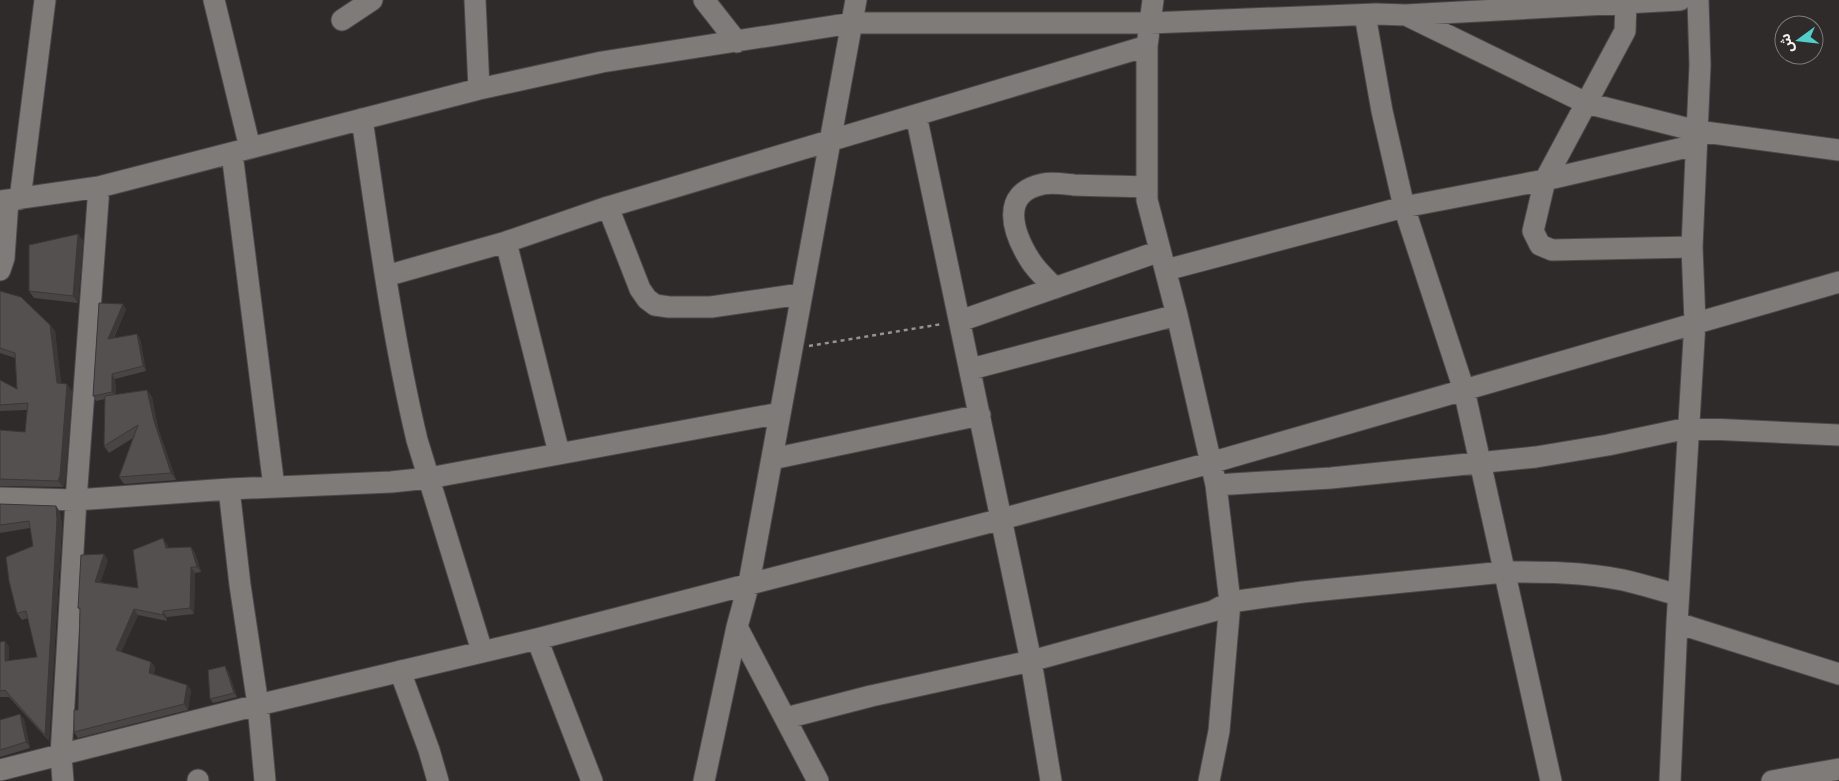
<svg xmlns="http://www.w3.org/2000/svg" width="1839" height="781" font-family="'Open Sans','Noto Sans Arabic',sans-serif">
  <style>
    .lines { fill: none; stroke-linecap: round; stroke-linejoin: round }
    .minor-casing { stroke: #4b4948; stroke-width: 23 }
    .path { stroke: #969392; stroke-width: 2.5; stroke-dasharray: 4 4; stroke-linecap: butt }
    .minor { stroke: #7e7b79; stroke-width: 21 }
    .wall { fill: #484544 }
    .shaded-wall { fill: #3b3837 }
    .building { fill: #54504f; stroke: #3b3837 }
  </style>
  <rect width="100%" height="100%" fill="#2e2b2a"/>
  <g class="lines">
    <g class="minor-casing">
      <path id="minor" d="M214,0L250,148
        M475,0L479,89
        M704,0L737,42
        M1153,0L1147,46V200L1177,315L1216,485L1230,602L1219,731L1209,781
        M1626,3L1625,31L1545,180L1533,231L1540,245L1552,250L1692,247
        M1365,15L1382,111L1404,207L1464,390L1551,781
        M1408,16L1586,103L1697,131L1839,150
        M342,20L372,0
        M916,115L1031,661L1051,781
        M362,119C378,227 392,335 417,440L482,651
        M232,153L274,487
        M20,199L45,0
        M0,201L99,187L479,89L602,62L852,23H1149L1376,14L1406,15L1680,0
        M608,207L640,289L647,299L655,305L669,307H711L801,294
        M506,242L559,453
        M0,270L4,258L8,200
        M1166,270L1404,207L1545,180L1696,145
        M386,276L506,242L608,207L1147,46
        M1055,288C1047,280 1036,270 1030,260C1013,233 999,193 1043,184C1052,182 1064,184 1074,185C1098,186 1122,186 1146,187
        M960,321L1160,251
        M971,369L1177,315
        M772,459L980,415
        M1216,485L1331,478L1536,457L1608,445L1688,428L1839,435
        M229,489L240,585L258,705L265,781
        M0,498L76,500L229,489L391,482L429,478L780,413
        M1677,623L1839,674
        M737,627L818,781
        M537,639L592,781
        M400,671L429,750L438,781
        M786,718L871,696L1031,661L1213,611L1230,602L1303,592L1504,572C1544,572 1584,572 1623,580C1641,584 1660,590 1678,595
        M0,770L258,705L537,639L1002,519L1210,463L1839,282
        M63,781L61,755L76,500L99,187
        M198,781V780
        M704,781L737,627L749,583L856,0
        M1670,781L1677,623L1695,322L1692,247L1700,65L1698,0
        M1772,781L1839,769"/>
    </g>
    <path class="path" d="M809,346L942,324"/>
    <use href="#minor" class="minor"/>
  </g>
  <path class="wall" d="M78,234L83,241L78,303L34,298L29,291Z
    M0,291L50,325L55,331L61,384L72,391L65,483L63,487L0,486V430L25,432L27,410L0,411V380L17,389L15,358L0,353Z
    M99,303L126,309L114,338L137,334L140,339L146,371L115,379L116,395L147,390L152,397L158,428L176,480L124,484L119,477L133,438L109,453L104,446L105,399L96,401L93,396Z
    M0,504L56,506L60,512L62,525L49,741L9,697H0V639V642L5,641L9,647V661L37,657L28,618L22,620L17,613L33,546L30,528L0,533Z
    M167,544L168,548L191,547L195,553L201,572L195,573L194,614L167,617V621L138,615L121,652L151,662L155,667L154,674L187,685L191,690L188,710L78,738L74,732L78,710L80,610L78,608L108,560L100,582L138,588Z
    M228,671L237,697L213,703L210,699Z
    M20,714L24,720L30,748L0,757V720Z"/>
  <path class="shaded-wall" d="M78,234L83,241L78,303L73,296Z
    M123,304L126,309L111,343L108,339Z
    M50,325L55,331L62,390L57,383Z
    M137,334L140,339L146,371L143,366Z
    M112,374L115,379L116,397L112,392Z
    M67,384L72,391L65,483L63,487L58,481Z
    M147,390L152,397L158,428L176,480L171,473L154,421Z
    M56,506L60,512L62,525L49,741L45,735Z
    M163,538L167,544L170,554L166,548Z
    M191,547L195,553L201,572L197,567Z
    M104,554L108,560L99,587L95,582Z
    M191,567L195,573L194,614L190,608Z
    M134,609L138,615L120,655L116,650Z
    M163,611L167,617V621L163,615Z
    M5,641L9,647V668L5,661Z
    M151,662L155,667L153,678L149,673Z
    M225,666L228,671L237,697L234,693Z
    M187,685L191,690L188,710L184,704Z
    M20,714L24,720L30,748L26,742Z"/>
  <path class="building" d="M78,234L73,296L29,291V245Z
    M0,291L21,297L50,325L57,383L67,384L60,476L58,481L0,479V430L25,432L28,403L0,405V380L17,389L15,353L0,348Z
    M99,303L123,304L108,339L137,334L143,366L112,374V392L93,396Z
    M147,390L154,421L171,473L119,477L138,425L104,446L105,396Z
    M0,504L56,506L57,519L45,735L5,690L0,691V642L5,641V661L37,657L26,611L17,613L9,581L6,557L33,546L29,521L0,525Z
    M163,538L166,548L191,547L197,567H191L190,608L163,611V615L134,609L116,650L151,662L149,673L187,685L184,704L74,732V710H78L80,608H78L81,555L104,554L95,582L138,588L133,550Z
    M225,666L234,693L210,699L208,670Z
    M20,714L26,742L0,750V720Z"/>
  <g transform="translate(1799 40) rotate(255)"><circle r="24" fill="#2e2b2a" stroke="#7d7a79"/>
  <path d="M0-4L9 19L0 12L-9 19Z" fill="#53cdca"/>
  <text y="-8" font-size="14" font-weight="bold" text-anchor="middle" fill="#f3f1f0">ش</text>
  </g>
</svg>
